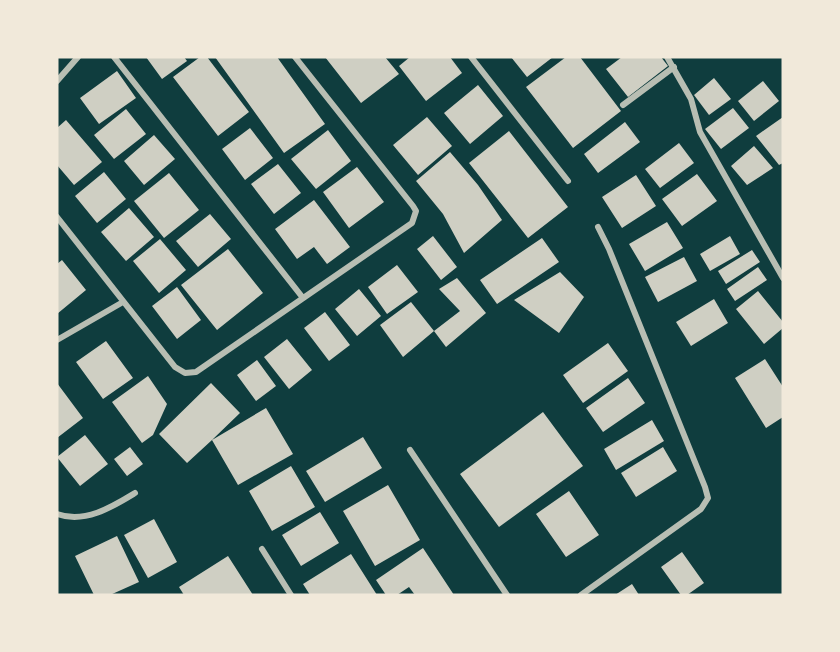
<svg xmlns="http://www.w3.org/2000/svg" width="840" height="652" font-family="'PT Serif',serif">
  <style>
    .building { fill: #cfcfc3 }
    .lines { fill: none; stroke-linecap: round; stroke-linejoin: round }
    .minor { stroke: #b8beb3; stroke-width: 6 }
  </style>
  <rect width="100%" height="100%" fill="#0f3d3e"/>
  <path class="building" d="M146,57H184L187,61L162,79Z
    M200,57H207L249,112L218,136L173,77Z
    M215,57H277L325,124L284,153Z
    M325,57H385L399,74L361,103Z
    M410,57H450L462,73L426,101L399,66Z
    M511,57H553L527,77Z
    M566,57H580L621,111L573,148L526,87Z
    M622,57H661L668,66L628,97L606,69Z
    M117,71L136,98L99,124L80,98Z
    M714,78L731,99L709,115L694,95Z
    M763,81L779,101L754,121L738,101Z
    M478,85L503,116L470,144L444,113Z
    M733,108L749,128L721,149L705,129Z
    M126,109L146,134L114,159L94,135Z
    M427,117L452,146L418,175L393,145Z
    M783,117V163L779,165L756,136Z
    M66,120L102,162L74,185L57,165V128Z
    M625,122L640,142L598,173L584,154Z
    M250,128L273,158L245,180L222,149Z
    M328,130L351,161L316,189L291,159Z
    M509,131L568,207L528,238L469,163Z
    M154,135L175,159L144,185L124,161Z
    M679,143L694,163L660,188L645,169Z
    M754,146L773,168L747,185L731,166Z
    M450,152L478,185L502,220L464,253L443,214L416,181Z
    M278,164L301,193L274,214L251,184Z
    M357,167L384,202L349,228L323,192Z
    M104,172L126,199L97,223L75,196Z
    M169,173L199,210L164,238L134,201Z
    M697,174L717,201L682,226L662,199Z
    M636,175L656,206L622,228L602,197Z
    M314,200L350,247L327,264L314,247L297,259L275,229Z
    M129,208L154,237L126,261L101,232Z
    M210,214L231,239L198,267L176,241Z
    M667,222L683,248L645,271L629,244Z
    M433,236L457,267L441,280L417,249Z
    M730,236L740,254L710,271L700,254Z
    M542,238L559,262L497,304L480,280Z
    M160,239L186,270L159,293L133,261Z
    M228,249L263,293L217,330L181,285Z
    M752,250L760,262L726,284L718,271Z
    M684,257L697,281L658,302L645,277Z
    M62,260L86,290L57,314V264Z
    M397,265L418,292L387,314L368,287Z
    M758,267L767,280L735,301L727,289Z
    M560,272L584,297L559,333L514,300Z
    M457,278L486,313L446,347L434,331L460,311L439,289Z
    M177,287L201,320L177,339L152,306Z
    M359,289L381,316L357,336L335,309Z
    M758,291L783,322V328L764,344L736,309Z
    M714,299L728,323L691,346L676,322Z
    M411,302L434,331L403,357L380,325Z
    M325,312L350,345L329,361L304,328Z
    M287,339L312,370L289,389L264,357Z
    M106,341L133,378L103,399L76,362Z
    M608,343L628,371L583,403L563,375Z
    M765,359L783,387V417L766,428L735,378Z
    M257,360L276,386L256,401L237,375Z
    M148,376L167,404L153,435L142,443L112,402Z
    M628,378L645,403L603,432L586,408Z
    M57,383L83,418L57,438Z
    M211,383L240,413L212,440L266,408L293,454L238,485L212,440L187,463L159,434Z
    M543,412L583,466L499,527L460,474Z
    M652,420L664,441L616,470L604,449Z
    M85,435L108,464L80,486L57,457Z
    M363,437L382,468L325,502L306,471Z
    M130,447L143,464L127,476L114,459Z
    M663,447L677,471L636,497L621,473Z
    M291,466L315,507L272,531L249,491Z
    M388,485L420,540L375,566L343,511Z
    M569,491L599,535L566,557L536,514Z
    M320,512L339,543L301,566L282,535Z
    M154,519L177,562L148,578L124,535Z
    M117,536L139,582L110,595H94L75,556Z
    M423,548L454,595H415L409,587L397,595H386L376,580Z
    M682,552L704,583L687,595H681L661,567Z
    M351,554L377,595H310L303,584Z
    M228,556L253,595H184L179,587Z
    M632,584L639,595H615Z"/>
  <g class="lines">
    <path class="minor" d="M114,57L303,298
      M471,57L568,181
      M667,57L691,99L700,132L783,278
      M57,81L78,57
      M623,105L674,67
      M57,217L175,367L185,373L196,372L412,223L416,211L413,206L295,57
      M57,340L123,302
      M410,450L507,595
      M57,514C85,524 112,507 135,493
      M262,549L291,595
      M581,595L701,509L708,498L705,487L609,249L598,227"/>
  </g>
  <rect width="840" height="652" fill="none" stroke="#f1e9da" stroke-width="117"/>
</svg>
